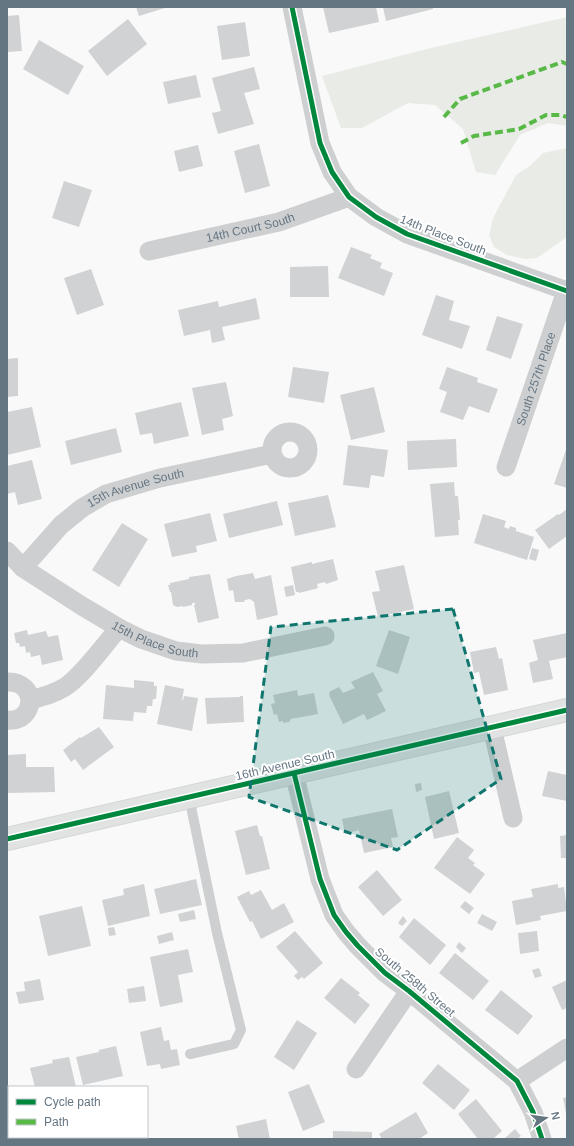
<svg xmlns="http://www.w3.org/2000/svg" width="574" height="1146" font-family="Helvetica,sans-serif">
  <style>
    .green { fill: #e8ebe6 }
    .building { fill: #d0d2d3 }
    .lines { fill: none; stroke-linecap: round; stroke-linejoin: round }
    .secondary-casing { stroke: #d5d6d7; stroke-width: 24 }
    .lane { stroke: #cecfd0; stroke-width: 10 }
    .street { stroke: #cecfd0; stroke-width: 19 }
    .secondary { stroke: #e1e2e2; stroke-width: 22 }
    .quiet { stroke: #58b947; stroke-width: 4; stroke-dasharray: 8 4; stroke-linecap: butt }
    .cycleway-casing { stroke: #fff; stroke-width: 8 }
    .cycleway { stroke: #00873e; stroke-width: 5 }
    .marked { fill: #0f766e; fill-opacity: 0.2; stroke: #0f766e; stroke-width: 3; stroke-dasharray: 8 5; stroke-linejoin: round }
    .labels { text-anchor: middle; dominant-baseline: central; stroke-width: 4; stroke-linejoin: round; paint-order: stroke }
    .street-label { font-size: 12px; fill: #657683; stroke: #fff }
  </style>
  <rect width="100%" height="100%" fill="#f9f9f9"/>
  <path class="green" d="M567,17V126L548,123L520,135L495,175L476,172L463,129L435,105L408,103L362,128H341L322,76L427,49Z
    M567,148V237L537,258L525,259L507,255L494,247L489,235L493,218L516,175L531,165L543,153Z"/>
  <path class="building" d="M136,7H168L139,16Z
    M323,7H376L379,22L329,33Z
    M383,7H433V9L386,21Z
    M19,15L22,51L7,52V16Z
    M128,19L147,44L107,76L88,51Z
    M245,22L250,56L222,60L217,26Z
    M39,40L84,66L68,95L23,69Z
    M254,67L260,89L244,93L254,124L218,134L212,113L221,111L212,78Z
    M196,75L201,97L168,104L163,82Z
    M259,144L270,186L245,193L234,151Z
    M198,145L203,166L179,172L174,151Z
    M64,181L92,190L79,227L52,218Z
    M351,247L372,255L370,258L382,263L380,268L393,273L384,296L338,278Z
    M328,266L329,297H290V267Z
    M91,269L104,305L77,315L64,278Z
    M436,295L454,301L449,320L470,326L462,349L422,335Z
    M256,298L260,319L222,327L225,340L212,343L210,330L184,336L178,310L218,301L219,307Z
    M497,316L523,324L511,359L486,350Z
    M18,358V396L7,397V359Z
    M293,367L329,372L324,403L288,397Z
    M447,367L478,378L477,382L498,389L489,413L469,406L463,420L440,412L447,392L439,389Z
    M226,382L233,416L222,419L224,430L202,435L192,388Z
    M374,387L385,432L351,440L340,395Z
    M181,402L189,436L154,444L152,433L140,435L135,413Z
    M32,407L41,447L7,455V426H8L7,412Z
    M116,428L122,452L71,465L65,441Z
    M456,439L457,467L408,470L407,441Z
    M348,445L388,450L384,477L371,475L369,488L343,485Z
    M567,447V488L554,484Z
    M32,460L42,499L18,505L15,492L7,494V466Z
    M454,482L455,496H458L460,520H458L459,535L435,537L430,484Z
    M328,495L336,527L295,536L288,503Z
    M277,501L283,525L229,538L223,514Z
    M567,509V536L549,549L535,530L558,514L559,515Z
    M210,513L217,541L196,546L197,552L172,557L164,524Z
    M483,514L506,521L504,527L509,529L510,526L516,528V531L534,537L527,560L474,543Z
    M122,523L148,539L119,587L92,570Z
    M532,548L539,550L536,561L529,559Z
    M333,559L338,580L326,584L325,582L317,584L318,588L315,589L299,593V592H296L291,567L312,562V564Z
    M404,565L414,609L378,617L372,592L380,591L375,571Z
    M253,573L255,579L271,575L278,615L257,620L254,602L250,599L245,600L244,602H235L233,590L229,591L227,579L236,576Z
    M210,574L219,618L198,623L194,605H195V603H192V605L183,607V606L177,607L173,605L171,592H170L168,585H170V583L189,579V577Z
    M293,585L295,595L286,597L284,587Z
    M27,630L28,635L46,631L48,637L58,635L63,660L42,665L40,655L31,657L30,652L26,653L25,646L20,647L19,643H16L14,633Z
    M389,630L410,637L398,674L376,666Z
    M567,633V657L549,661L553,679L533,683L529,663L538,660L533,640Z
    M496,647L499,659L502,658L508,690L484,695L479,672L474,673L470,652Z
    M373,672L383,691L377,694L386,711L367,720L364,714L343,724L329,695L330,694L329,692L339,687L343,693L355,688L351,682Z
    M134,680L154,682V686H157L156,699H153L152,706H147L146,713L134,712L133,721L103,719L106,685L134,688Z
    M165,685L184,689L182,700H183L184,696L198,698L192,731L157,724Z
    M297,690L298,696L314,693L318,714L291,719L289,722L283,723V721L279,722L277,714L274,715L271,704L275,703L273,695Z
    M240,696H243L244,722L207,724L205,698L240,697Z
    M99,727L114,747L83,770L75,759L71,762L63,750L80,737L81,738Z
    M26,754V767H54L55,792L7,793V755Z
    M548,771L567,775V801L542,796Z
    M421,783L422,790L416,792L415,784Z
    M449,791L459,833L434,839L425,797Z
    M392,809L398,837L391,838L393,847L364,853L359,830L345,834L342,819Z
    M257,825L260,836H262L270,869L246,875L235,831Z
    M567,835V858H561L560,836Z
    M457,837L474,850L468,858L475,863L473,865L485,874L470,894L434,868Z
    M377,870L402,900L383,916L358,887Z
    M196,879L202,905L160,914L154,889Z
    M144,884L150,916L108,926L102,900L124,895L123,889Z
    M558,884V888L564,887L567,911L540,916L541,920L516,925L512,901L533,897L531,889Z
    M261,890L272,910L284,903L294,922L261,939L252,921L250,922L237,897L249,891L251,895Z
    M465,901L474,908L469,914L460,907Z
    M82,906L91,946L48,956L39,916Z
    M194,910L196,919L180,922L178,914Z
    M482,914L497,922L492,931L477,923Z
    M403,916L407,921L402,926L398,923Z
    M414,918L446,945L430,965L399,937Z
    M114,927L116,935L109,936L108,928Z
    M295,931L323,963L304,979L302,977L298,980L294,976L298,972L276,947Z
    M537,931L539,951L520,954L518,933Z
    M172,932L174,940L159,944L157,936Z
    M459,942L466,948L462,953L456,947Z
    M188,949L193,972L178,975L183,1002L160,1007L150,957Z
    M455,953L489,981L473,1000L439,973Z
    M539,968L542,976L535,978L532,970Z
    M341,978L360,993L358,995L370,1005L355,1024L324,998Z
    M40,979L44,1000L19,1004L16,992L25,991L24,982Z
    M567,980V1008L562,1010L552,987Z
    M144,986L146,1001L129,1003L127,989Z
    M501,990L533,1016L518,1035L485,1010Z
    M297,1020L317,1033L294,1070L274,1057Z
    M161,1027L164,1041L169,1040L171,1050L177,1049L180,1065L161,1069L160,1064L147,1066L140,1032Z
    M116,1046L123,1076L83,1085L76,1057L99,1052V1050Z
    M69,1057L76,1087H35L30,1068L53,1063L52,1060Z
    M438,1064L470,1090L454,1110L422,1083Z
    M309,1084L325,1122L303,1131L288,1092Z
    M567,1097V1113H566L563,1098Z
    M476,1099L502,1131L493,1139H478L458,1114Z
    M416,1112L428,1133L419,1139H382L379,1134Z
    M266,1119L270,1139H239L236,1126Z
    M515,1129L521,1136L517,1139H504Z
    M333,1131L372,1132V1139H333Z
    M67,1137H124L125,1139H68Z"/>
  <g class="lines">
    <g class="secondary-casing">
      <path id="secondary" d="M7,839L567,710"/>
    </g>
    <path class="lane" d="M189,797L217,933L241,1030L234,1044L190,1054"/>
    <g class="street">
      <path d="M292,7L320,143L332,172L349,197L376,217L407,234L567,291"/>
      <path id="s1" d="M149,251L279,222L349,197"/>
      <circle cx="290" cy="450" r="18"/>
      <path id="s2" d="M506,467L566,291"/>
      <path id="s3" d="M7,551L23,568L82,606L119,628L141,639L176,651L202,654L243,653L325,636"/>
      <path id="s4" d="M23,568L61,525L82,508L106,494L160,478L272,454"/>
      <path d="M7,682C39,681 36,723 7,720"/>
      <path d="M30,700C42,697 54,694 65,687C83,675 104,645 119,628"/>
      <path d="M492,728L513,818"/>
      <path d="M294,773L320,879L334,915L346,932L358,946L385,973L409,991L517,1081L533,1112L542,1139"/>
      <path d="M356,1069L409,991"/>
      <path d="M517,1081L567,1048"/>
    </g>
    <use href="#secondary" class="secondary"/>
    <path class="quiet" d="M444,117L460,99L562,62L567,64
      M461,143L474,136L519,129L546,115H560L567,117"/>
    <g class="cycleway-casing">
      <path id="cycleway" d="M292,7L320,143L332,172L349,197L376,217L407,234L567,291
        M294,773L320,879L334,915L346,932L358,946L385,973L409,991L517,1081L533,1112L542,1139
        M7,839L567,710"/>
    </g>
    <use href="#cycleway" class="cycleway"/>
  </g>
  <path class="marked" d="M453,609L501,779L397,850L249,797L271,627Z"/>
  <g class="labels">
    <g class="street-label">
      <text stroke="none"><textPath href="#s1" startOffset="104">14th Court South</textPath></text>
      <text transform="translate(443 235) rotate(21)">14th Place South</text>
      <text stroke="none"><textPath href="#s2" startOffset="93">South 257th Place</textPath></text>
      <text stroke="none"><textPath href="#s4" startOffset="142">15th Avenue South</textPath></text>
      <text stroke="none"><textPath href="#s3" startOffset="175">15th Place South</textPath></text>
      <text transform="translate(285 765) rotate(-13)">16th Avenue South</text>
      <text transform="translate(415 982) rotate(40)">South 258th Street</text>
    </g>
  </g>
  <rect width="574" height="1146" fill="none" stroke="#657683" stroke-width="16"/>
  <rect x="8" y="1086" width="140" height="52" fill="#ffffff" stroke="#c1c8cd"/>
  <rect x="16" y="1099" width="20" height="6" fill="#00873e" stroke="#c1c8cd"/>
  <text x="44" y="1106" font-size="12" fill="#657683">Cycle path</text>
  <rect x="16" y="1119" width="20" height="6" fill="#58b947" stroke="#c1c8cd"/>
  <text x="44" y="1126" font-size="12" fill="#657683">Path</text>
  <g transform="translate(546 1118) rotate(77)" stroke="#ffffff" stroke-width="3" paint-order="stroke">
  <path d="M0-3L7 15L0 10L-7 15Z" fill="#657683"/>
  <text y="-6" font-size="11" font-weight="bold" text-anchor="middle" fill="#657683">N</text>
  </g>
</svg>
